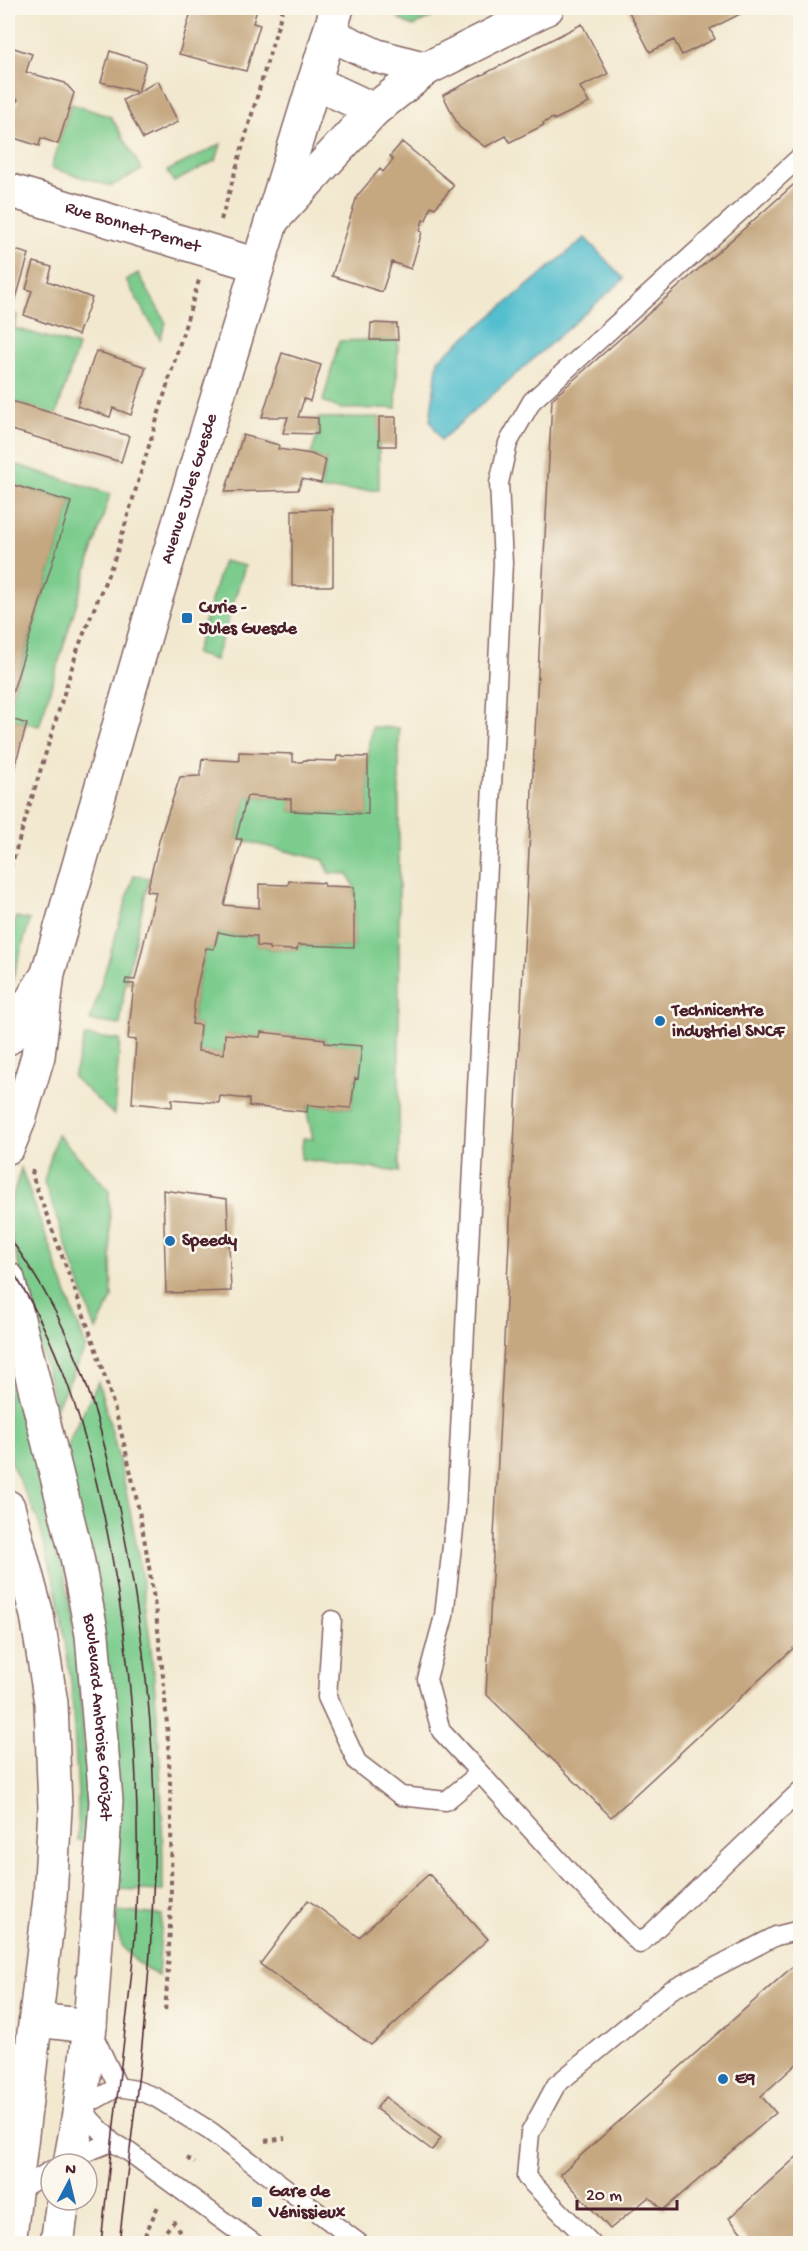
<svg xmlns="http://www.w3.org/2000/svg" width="808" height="2251" font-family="'Gochi Hand',sans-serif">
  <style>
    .green { fill: #7ccc8d; stroke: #63765c; stroke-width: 1.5 }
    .water { fill: #52becd; stroke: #4e6e7c; stroke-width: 1.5 }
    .building { fill: #c5a780 }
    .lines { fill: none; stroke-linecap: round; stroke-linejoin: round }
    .lane-casing { stroke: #856564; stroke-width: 21 }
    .street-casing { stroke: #856564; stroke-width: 36 }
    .secondary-casing { stroke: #856564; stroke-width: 36 }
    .primary-casing { stroke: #856564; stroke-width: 36 }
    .path { stroke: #856564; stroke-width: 4; stroke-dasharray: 4.5 4.5; stroke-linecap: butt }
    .lane { stroke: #fff; stroke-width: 18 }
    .street { stroke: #fff; stroke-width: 33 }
    .secondary { stroke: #fff; stroke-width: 33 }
    .primary { stroke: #fff; stroke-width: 33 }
    .tram { stroke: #4a1f2b; stroke-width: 1.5 }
    .poi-dot { fill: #1f6fb2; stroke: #fbf7ec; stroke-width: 2 }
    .labels { text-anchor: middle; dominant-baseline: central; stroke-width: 5; stroke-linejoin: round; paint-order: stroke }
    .street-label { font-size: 18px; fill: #4a1f2b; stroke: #fbf7ec }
    .poi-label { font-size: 18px; font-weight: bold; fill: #4a1f2b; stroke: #fbf7ec; text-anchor: start }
  </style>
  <rect width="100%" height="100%" fill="#fbf7ec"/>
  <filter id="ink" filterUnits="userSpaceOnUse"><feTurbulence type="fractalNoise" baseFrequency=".0167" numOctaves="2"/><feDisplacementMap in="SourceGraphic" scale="12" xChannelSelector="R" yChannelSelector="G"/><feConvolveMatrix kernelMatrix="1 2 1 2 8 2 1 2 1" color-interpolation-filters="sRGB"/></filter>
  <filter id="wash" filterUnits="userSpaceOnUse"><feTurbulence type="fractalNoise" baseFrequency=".008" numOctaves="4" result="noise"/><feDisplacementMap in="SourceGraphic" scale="24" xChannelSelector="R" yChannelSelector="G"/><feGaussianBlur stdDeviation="1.35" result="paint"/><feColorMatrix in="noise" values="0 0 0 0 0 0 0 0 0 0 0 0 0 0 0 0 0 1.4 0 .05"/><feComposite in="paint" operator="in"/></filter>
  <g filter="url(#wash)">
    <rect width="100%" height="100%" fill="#f2e8cf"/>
    <path class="green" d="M394,8H450L414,26C402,22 397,19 394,8Z
      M71,104L111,117L142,170L111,186L51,168Z
      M221,144L216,160L174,182L167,171Z
      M138,273L166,323L160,339L126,280Z
      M8,312L17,315L14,328L78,346L56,415L8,400Z
      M370,340H398L396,408L340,409L323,401L339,341Z
      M379,417V490H320L326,460L311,454L318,434V418Z
      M8,462L110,494L39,726L8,718V709L71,502L10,484L8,491Z
      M223,561L245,566L215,660L195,654Z
      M372,727L399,728V1172L301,1159L303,1138L313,1139L307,1112L308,1105L351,1108L355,1078L358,1079L361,1047L325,1043V1039L261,1032L260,1037L226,1034L224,1054L198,1051L200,1025L192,1024L196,990L206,948L214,949L218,932L233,935L257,936V946L269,947V949L297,950L298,945L354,947V887L348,874L329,873L324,860L236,839L247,796L291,799V811L368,814V757Z
      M134,875L149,878L125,984L120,1025L90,1021Z
      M16,917L30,920L8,994V945Z
      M85,1036L120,1040L114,1115L73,1077Z
      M57,1134L109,1190L112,1298L96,1330L44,1182Z
      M21,1168L86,1347L56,1408L8,1224V1213Z
      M8,1350C25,1416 46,1482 60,1549C79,1646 86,1742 87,1841L78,1840V1793L71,1681L57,1592L38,1520L12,1465L8,1447Z
      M98,1382C148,1547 163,1719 163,1891L117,1889L118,1857L66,1447Z
      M116,1911L162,1915L158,1976C129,1958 115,1948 116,1911Z"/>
    <path class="water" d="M585,238L624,279L441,440L430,420L438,360Z"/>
    <g id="blocks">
      <path class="building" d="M192,8H249L257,10L253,23L260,25L246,71L179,54Z
        M627,8H752L710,29L715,39L682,55L674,40L650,52Z
        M582,24L608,74L580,87L589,103L554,120L553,118L543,123L544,125L510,142L506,136L485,147L459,127L443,95Z
        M8,46L32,54L26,72L65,83L74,93L58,144L41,138L39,146L8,136L18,99L8,96Z
        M110,51L146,63L138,92L101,82Z
        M158,81L178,122L143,139L123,100Z
        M402,142L454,185L435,208L431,206L426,220H423L420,231L422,232L411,269L392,262L382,292L332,276L357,196L380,169L383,172L393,160L390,156Z
        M800,179V1642L611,1817L486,1694L552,399Z
        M8,248L29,254L15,302L8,299Z
        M34,262L52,267L48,281L92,298L78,335L24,315L32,291L26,289Z
        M371,323L397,324L398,340H370Z
        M96,351L146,367L131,415L113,408L110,417L77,406Z
        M282,353L321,365L310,401L304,399L298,417L318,418V434L283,433L288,417H262Z
        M8,400L129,436L121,462L8,429Z
        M379,417H396V446H379Z
        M243,435L279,445L278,449L311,454L326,460L321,483L302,479L298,490L225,492Z
        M10,484L71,502L8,707V491Z
        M333,509V586H292V510Z
        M8,718L27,724L8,789Z
        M239,752L293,754V762H302L304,760L336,761L337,756L368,757V814L291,811V799L247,796L236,839H242L224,905L259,908V884L288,885L289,881L324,883V886L354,887V947L298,945L297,950L269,949V947L257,946V936L233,935L218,932L214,949L206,948L196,990L192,1024L200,1025L198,1051L224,1054L225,1034L260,1037L261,1032L325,1039V1043L362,1046L358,1079L355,1078L351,1108L308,1105L307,1112L249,1106V1099L220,1096L219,1103L172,1099V1107L132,1103L136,1040L128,1039L134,984H125L126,979L135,980L156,892L147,891L160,837L180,777L200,776L202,759L239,761Z
        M163,1190L227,1199L231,1291L166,1293Z
        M429,1874L488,1939L371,2045L260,1964L308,1900L359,1937Z
        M800,1960V2061L761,2096L776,2113L663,2210L649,2197L610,2229L560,2174Z
        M385,2097L441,2138L432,2150L376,2109Z
        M800,2154V2244H751L729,2218Z"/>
    </g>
  </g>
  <g filter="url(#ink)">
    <use href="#blocks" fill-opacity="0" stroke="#856564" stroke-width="1.5"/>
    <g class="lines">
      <g class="lane-casing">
        <path id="lane" d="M332,1620L327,1697L357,1762L401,1796L446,1801L480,1773L574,1877L640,1944L800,1791
          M480,1773L441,1731L427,1679L444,1616L456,1511L503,563L499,483L508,443L532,401L800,157
          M93,2034L118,2087
          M67,2160L112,2142
          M15,2193L51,2170
          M255,2244L129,2152L112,2142L80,2108L118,2087L136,2090L155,2097L210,2131L360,2244
          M592,2244L526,2177L530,2133L556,2085L671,1990L776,1936L800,1930"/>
      </g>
      <g class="street-casing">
        <g id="street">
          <path id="s1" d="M8,190L257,265"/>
        </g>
      </g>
      <g class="secondary-casing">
        <g id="secondary">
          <path d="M329,34L377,56L426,69"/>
          <path d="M314,82L374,110"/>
          <path d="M276,216L374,110L426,69L547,8"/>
          <path d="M8,1038L44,980"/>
          <path id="s2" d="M8,1147L19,1120L38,1056L48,973L155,601L337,8"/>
          <path d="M36,2020L90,2026"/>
        </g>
      </g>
      <g class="primary-casing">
        <g id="primary">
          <path id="s3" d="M8,1279L77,1557L92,1635L106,1801L90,2026L80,2108L70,2164"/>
          <path d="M8,1507L37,1615L51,1703L55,1808L50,1898L9,2244"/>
          <path d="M57,2244L63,2200"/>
        </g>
      </g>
      <path class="path" d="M221,220L283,8
        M8,876L78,648L116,555L199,280
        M33,1170L32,1175C63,1261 99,1347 122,1436C169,1621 180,1822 165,2012
        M8,1730L9,1806L8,1856
        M265,2141L285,2138
        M187,2158L195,2163
        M141,2244L158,2206
        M154,2244L174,2222L187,2244"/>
      <use href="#lane" class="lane"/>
      <use href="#street" class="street"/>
      <use href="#secondary" class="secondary"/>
      <use href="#primary" class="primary"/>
      <path class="tram" d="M8,1236C73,1323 98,1407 120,1513C147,1644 160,1783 152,1917C147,2026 131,2135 119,2244
        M8,1264C59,1341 85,1427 104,1516C131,1646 141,1780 136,1912C135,1958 128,2003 123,2048C115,2113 108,2178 101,2244"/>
    </g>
  </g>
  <g class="poi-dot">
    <rect x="181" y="612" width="12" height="12" rx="3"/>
    <circle cx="660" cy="1021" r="6"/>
    <circle cx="170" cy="1241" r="6"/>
    <circle cx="723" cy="2079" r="6"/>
    <rect x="251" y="2196" width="12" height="12" rx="3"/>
  </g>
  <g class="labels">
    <g class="street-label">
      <text stroke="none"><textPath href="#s1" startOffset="130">Rue Bonnet-Pernet</textPath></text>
      <text stroke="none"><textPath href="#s2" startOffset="684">Avenue Jules Guesde</textPath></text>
      <text stroke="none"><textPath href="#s3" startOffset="448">Boulevard Ambroise Croizat</textPath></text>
    </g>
    <g class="poi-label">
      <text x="199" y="608">Curie -<tspan x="199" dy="21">Jules Guesde</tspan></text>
      <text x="672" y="1011">Technicentre<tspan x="672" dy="21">industriel SNCF</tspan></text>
      <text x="182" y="1241">Speedy</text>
      <text x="735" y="2079">E9</text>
      <text x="269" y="2192">Gare de<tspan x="269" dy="21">Vénissieux</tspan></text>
    </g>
  </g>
  <rect width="808" height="2251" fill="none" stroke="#fbf7ec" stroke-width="30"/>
  <g transform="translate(69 2182) rotate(7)"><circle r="28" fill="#fbf7ec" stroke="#b4a19f" stroke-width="1.5"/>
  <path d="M0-4.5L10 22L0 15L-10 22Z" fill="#1f6fb2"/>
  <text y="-9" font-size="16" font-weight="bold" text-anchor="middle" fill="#4a1f2b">N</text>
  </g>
  <path d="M577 2200v9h100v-9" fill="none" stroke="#4a1f2b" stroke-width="3"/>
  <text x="586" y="2200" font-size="18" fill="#4a1f2b" stroke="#fbf7ec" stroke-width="4.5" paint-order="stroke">20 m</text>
</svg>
